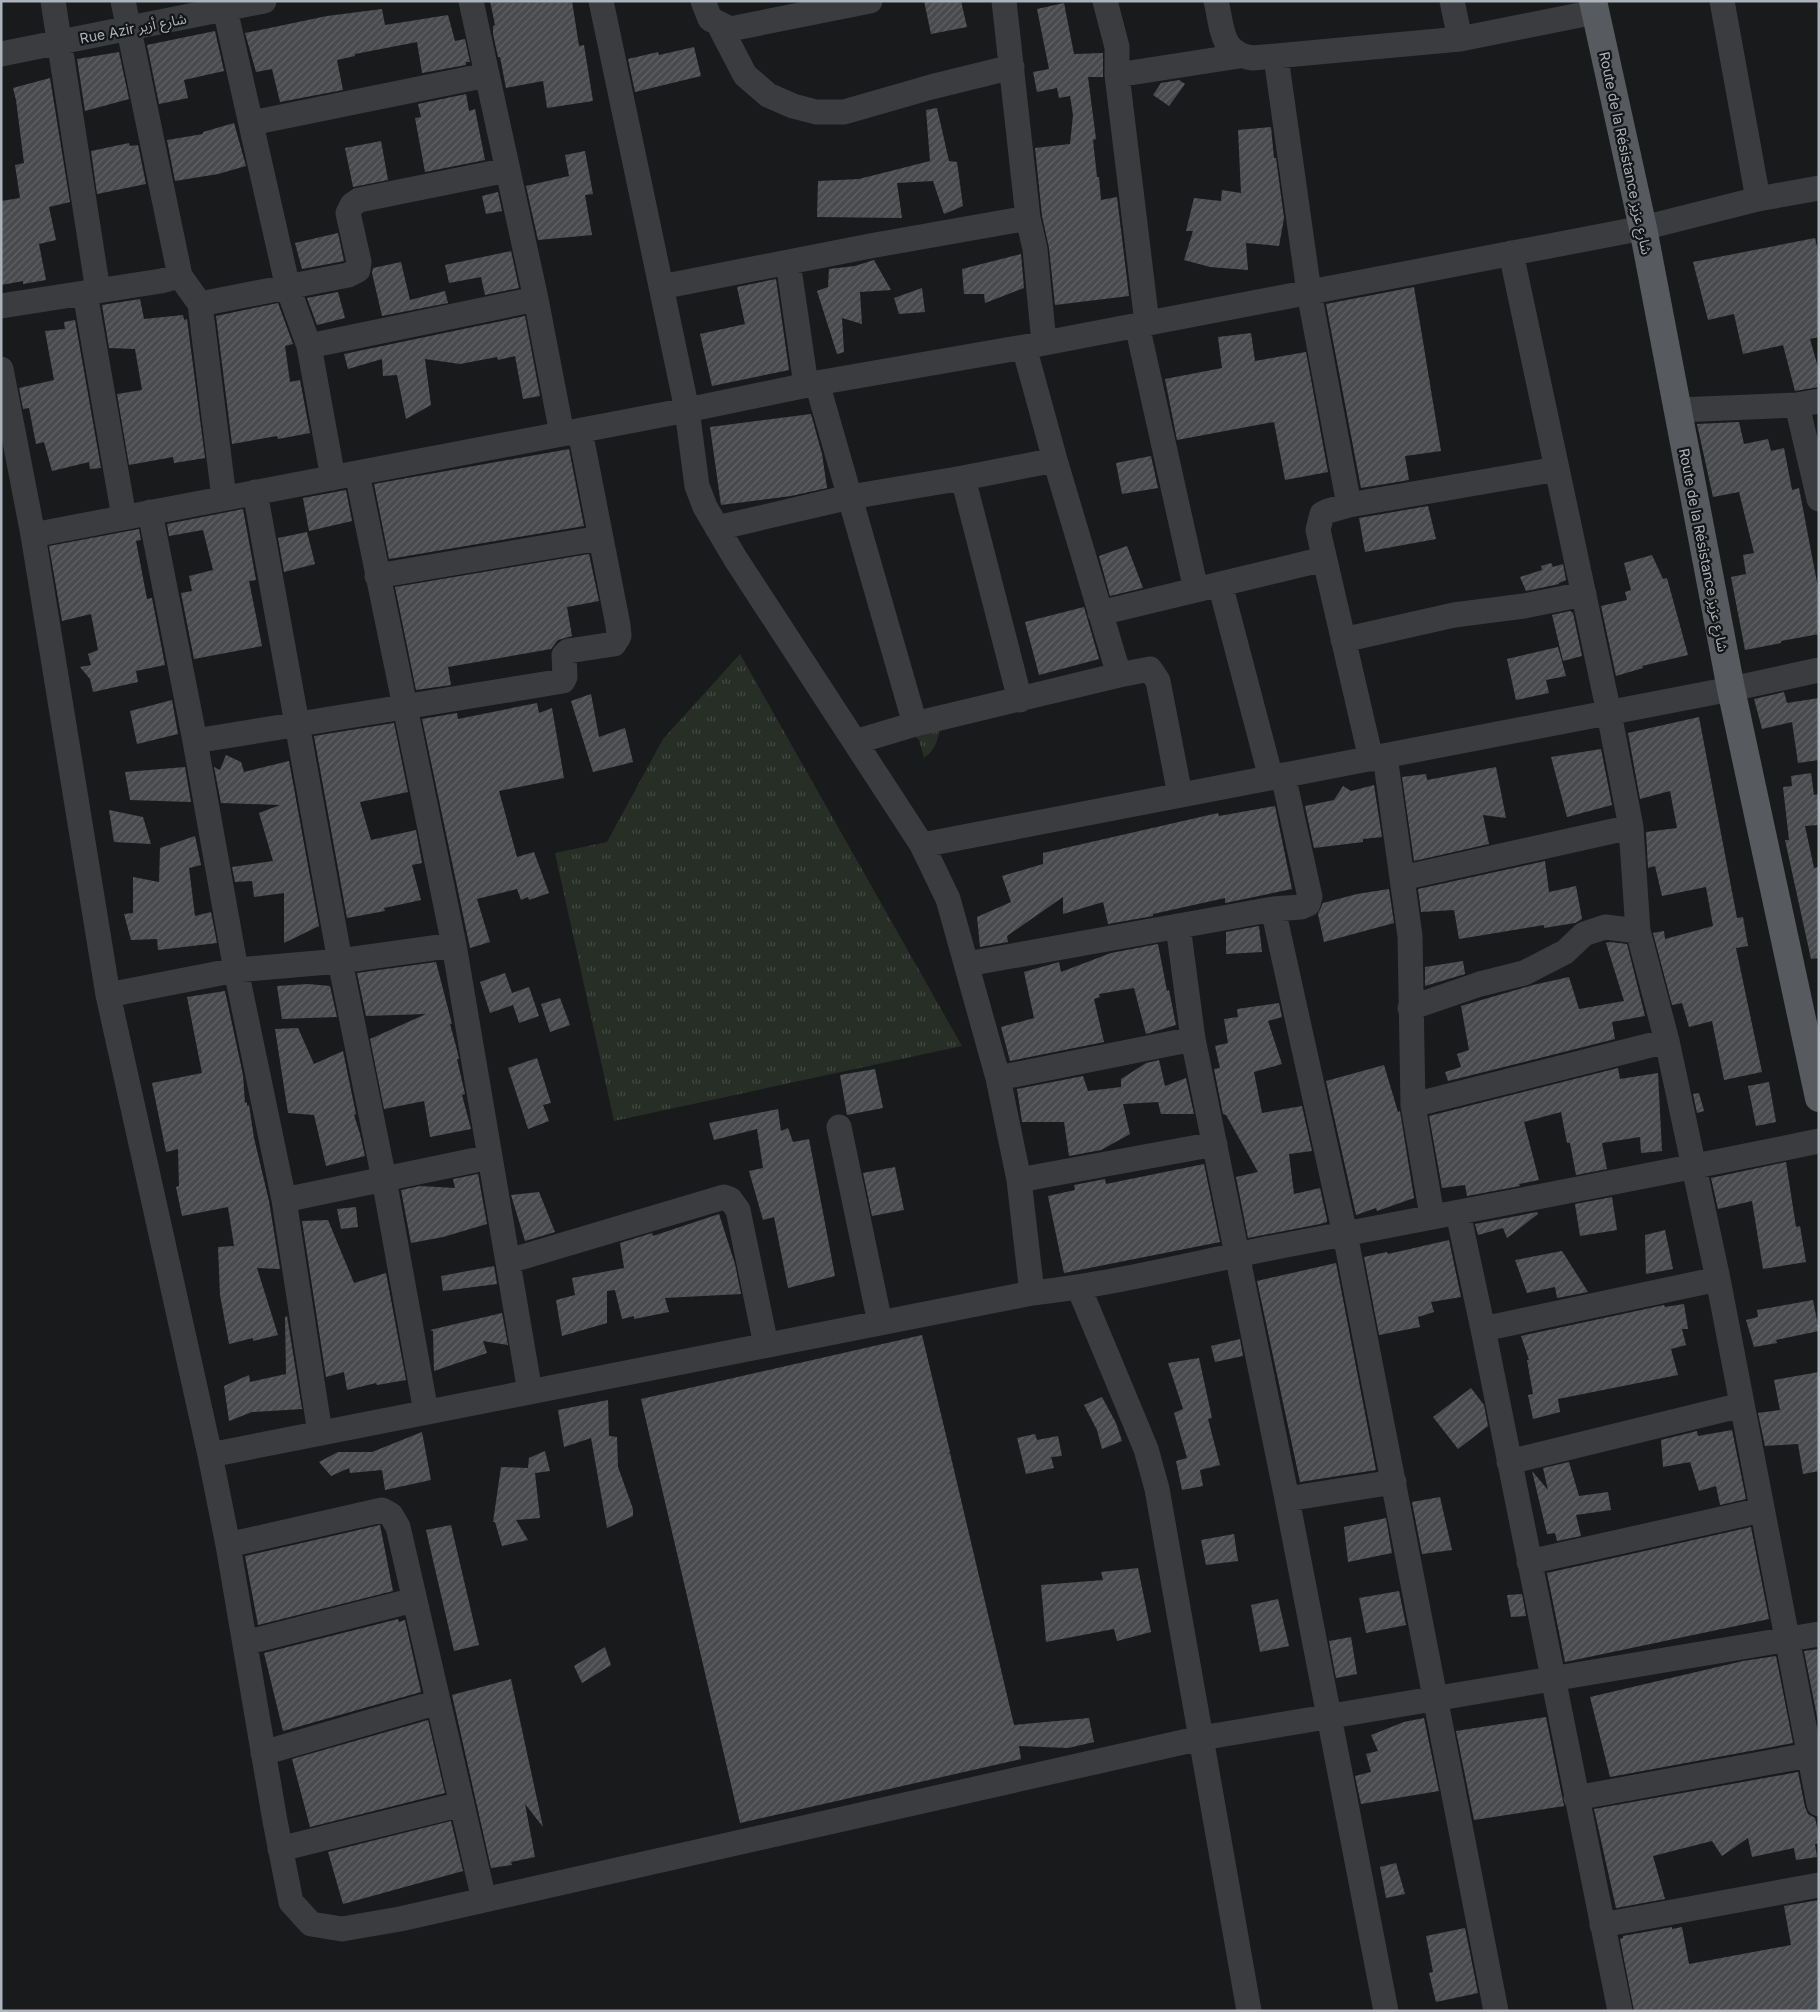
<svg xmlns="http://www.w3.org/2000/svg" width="1820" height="2012" font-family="Inter,'Noto Sans Arabic',sans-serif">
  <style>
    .grass { fill: url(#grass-tufts) }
    .building { fill: url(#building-hatch) }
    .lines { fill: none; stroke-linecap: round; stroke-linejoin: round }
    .minor { stroke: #3b3c40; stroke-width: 25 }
    .primary { stroke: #575a5f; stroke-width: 28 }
    .labels { text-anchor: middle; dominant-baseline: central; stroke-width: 4.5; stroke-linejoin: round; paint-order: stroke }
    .street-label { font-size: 14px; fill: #adb3ba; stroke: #141516 }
  </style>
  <defs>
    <pattern id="grass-tufts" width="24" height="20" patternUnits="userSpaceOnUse" patternTransform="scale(1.25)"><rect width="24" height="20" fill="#262e26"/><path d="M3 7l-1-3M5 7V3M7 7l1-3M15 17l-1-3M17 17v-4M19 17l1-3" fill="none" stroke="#434a43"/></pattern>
    <pattern id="building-hatch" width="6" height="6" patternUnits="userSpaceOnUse" patternTransform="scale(1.25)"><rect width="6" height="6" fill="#484a4e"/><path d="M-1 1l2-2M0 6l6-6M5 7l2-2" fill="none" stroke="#606265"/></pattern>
  </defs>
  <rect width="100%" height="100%" fill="#191a1b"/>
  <path class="grass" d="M740,654L962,1046L614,1121L555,853L607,842L663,739Z
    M941,724C938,738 937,749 924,758L919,740L912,734Z"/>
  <path class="building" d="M490,1H572L579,46L584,45L593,101L547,108L543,81L506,88L500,57H498L493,34V26L495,25Z
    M924,1H961L967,27L931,34Z
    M1064,3L1074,54L1103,53V77H1088L1096,139L1093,140L1097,177H1099L1101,200L1117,197L1129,296L1055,305L1049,248L1042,216L1035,148L1070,144L1073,115L1070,96L1059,98L1057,88L1037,92L1033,72L1049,69L1037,9Z
    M382,9L385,25L448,15L455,41L465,39L470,62H466V65L422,73L417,42L355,54V56L337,60L343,90L280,102L272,69L256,72L245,33L327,16Z
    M215,31L224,71L184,80L188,98L159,104L147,45Z
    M694,47L701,76L635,92L628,59L658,52L659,55Z
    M119,52L129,99L85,111L77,59Z
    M50,78L70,202L49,207L56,240L39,244L46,280L23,284V281L1,285V201L20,198L15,165L24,163L16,100L13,88Z
    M1179,80L1185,84L1169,106L1153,95L1161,83Z
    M466,94L469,111L475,109L485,160L425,172L415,118L421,117L418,104Z
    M937,108L949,161L957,162L963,206L944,214L933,181L897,183L902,218L817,217L818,181L859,179L930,161L926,110Z
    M234,123L246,166L218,174L175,181L167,140L203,134V132Z
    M1271,127L1274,158H1276L1284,218L1279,246L1246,243L1248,270L1210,267L1184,260L1193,231H1186L1194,198L1221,201L1222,190L1241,193L1238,130Z
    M381,141L388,180L353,187L345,148Z
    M129,143L130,146L138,145L146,184L97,194L91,151Z
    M585,151L593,194L585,195L592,235L538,240L526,186L569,176L565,155Z
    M498,192L502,211L486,214L482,196Z
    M338,233L344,261L302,269L295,243Z
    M1815,238L1819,255V337L1810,339L1819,371V387L1795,391L1783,345L1743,354L1734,314L1708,320L1693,262Z
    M511,251L519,288L485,295L481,277L449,283L445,265Z
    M1021,254L1024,288L985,303L984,294H964L962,269Z
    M874,260L891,290L860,292L862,324L842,318L844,352L837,354L817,291L828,287L829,269L855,266Z
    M401,262L410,300L445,291L448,303L382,316L372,273L373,268Z
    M776,279L789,370L712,386L700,334L745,324L737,287Z
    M1414,287L1441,451L1405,456L1409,480L1361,488L1326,304Z
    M922,288L925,312L899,314L894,298Z
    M338,292L345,318L317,325L307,298Z
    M140,299L144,319L183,315L184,320L187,319L205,458L174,463L173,457L129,465L117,394L142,390L135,349L109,348L102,305Z
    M278,303L293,344L285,346L290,382L300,380L310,433L278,439L277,436L232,444L216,316Z
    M525,316L540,396L523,399L515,356L498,360L497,357L460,364L425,359L431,405L406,419L397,375L383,376L382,359L348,369L344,354Z
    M75,320L101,468L90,469L89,462L52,471L44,442L36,444L29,408L23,409L19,388L54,380L45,331L65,329L64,322Z
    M1251,333L1255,361L1306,352L1328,472L1285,480L1274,422L1177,440L1165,379L1222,368L1218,337Z
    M811,414L822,454L827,488L791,496L721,505L710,427Z
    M1739,422L1744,444L1768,439L1771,451L1784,448L1792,490L1799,488L1819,593V634L1781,641V643L1745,650L1731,577L1746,574L1743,555L1754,553L1739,492L1713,497L1697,424Z
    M569,449L584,526L389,559L374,484Z
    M1151,456L1158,488L1122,494L1116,463Z
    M346,490L352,521L309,531L303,498Z
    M1428,506L1436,539L1365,552L1359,518Z
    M243,509L256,580L249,581L262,646L194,659L181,593L192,591L189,576L213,570L203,530L169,536L167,524Z
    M139,529L141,540L136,541L147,599L152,598L165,665L136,671L138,682L93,692L90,679L80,667L91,665L88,654L98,650L91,614L62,621L49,546Z
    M307,532L315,564L284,572L278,538Z
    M1127,546L1143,588L1110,596L1099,556Z
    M589,554L599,601L567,607L572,636L558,640L551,649L448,667L451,685L416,690L395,587Z
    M1652,555L1663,579L1667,578L1688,655L1642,666L1643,668L1616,676L1601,606L1627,600L1625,592L1631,590L1624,563Z
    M1551,563L1553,567L1563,564L1566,580L1559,583V584L1526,591L1520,577L1542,570L1541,566Z
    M1084,607L1099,659L1039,675L1025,622Z
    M1570,611L1573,613L1582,656L1563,661L1552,615Z
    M1558,647L1566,676L1546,680L1549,693L1516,700L1507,659Z
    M1784,692L1787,703L1819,698V760L1798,763L1792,722L1762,729L1754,699Z
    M591,694L599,737L625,728L633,762L593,772L571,701Z
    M172,700L178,734L137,744L130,711Z
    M537,703L539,713L552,708L564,778L499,791L517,857L534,852L549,893L529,900L528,897L521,900L517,889L477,899L490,942L470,948L422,719L457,713L458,719Z
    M1699,717L1737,918L1743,917L1748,946L1736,948L1762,1072L1724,1080L1712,1021L1689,1027L1682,1003L1672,1005L1653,933L1664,931L1665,939L1713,926L1706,887L1662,896L1655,866L1648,868L1646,832L1677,828L1670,791L1640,799L1628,733Z
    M394,723L408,792L360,802L371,840L416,830L422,863L412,865L421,900L384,908L385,911L347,918L314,736Z
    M1601,749L1612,805L1567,817L1551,757Z
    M226,755L241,762L244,772L289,761L319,926L284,943V893L254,897L252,881L235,882L232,867L273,861L259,813L280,805L221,803L214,767L220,770Z
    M185,767L191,802L130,800L125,772Z
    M1496,767L1506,818L1483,815L1489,844L1414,861L1402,777L1426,774L1427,780Z
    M1811,773L1814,795L1819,794V825L1805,826L1814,868L1819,867V958L1811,959L1785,840H1789L1783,787L1792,786L1791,776Z
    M1374,785L1382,837L1363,839V842L1314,848L1305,806L1334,800L1343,786L1351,791Z
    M1275,806L1292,889L1225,903V898L1153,914V916L1108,924L1103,902L1063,914V897L1007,936L1008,942L980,947L977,917L1011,902L1002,876L1043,864V853L1218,813L1219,816Z
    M109,810L143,817L151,844L114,842Z
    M195,836L201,865L189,868L195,916L211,912L217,943L158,950L157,939L131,940L124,914L133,913V877L159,882L160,848Z
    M1545,861L1549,892L1576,886L1582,919L1575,923L1544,928V925L1459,939L1454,910L1421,912L1418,889Z
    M1389,889L1394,923L1324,942L1318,914L1323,903L1357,894Z
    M1259,926L1262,952L1226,954V932Z
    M1610,942L1627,944L1645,1016L1612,1022L1615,1039L1448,1081L1445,1072L1461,1067L1457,1054L1469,1050L1461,1006L1533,985L1569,977L1579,1009L1624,1001L1606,943Z
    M1158,944L1167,991L1169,990L1176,1025L1146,1034L1134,988L1099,994L1100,997L1094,999L1104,1042L1010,1061L1001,1027L1034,1018L1024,972L1059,962L1061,972L1111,953Z
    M1463,961L1465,974L1425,986V967Z
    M436,962L452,1024H450L457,1050L459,1059H457L465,1094L462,1095L471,1129L430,1137L424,1101L384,1109L370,1039L426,1014L366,1016L357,973Z
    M505,973L512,993L529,987L539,1016L519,1023L513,1005L490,1013L480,982Z
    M308,984L330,986L337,1017L282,1019L277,986Z
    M225,991L243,1075L245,1103L247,1102V1106L249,1105L254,1138L269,1201L280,1269L257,1268L278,1335L253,1341V1338L229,1344L220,1295L218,1247L234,1246L228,1207L182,1216L176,1187L179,1186L178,1149L166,1152L152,1083L202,1073L187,997Z
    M560,998L570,1025L550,1032L541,1004Z
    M1279,1003L1282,1017L1268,1021L1282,1064L1254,1072L1262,1113L1302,1106L1312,1151L1289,1154L1294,1194L1320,1188L1327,1220V1222L1320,1224L1248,1238L1236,1177L1258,1172L1226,1115L1223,1114L1214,1069L1220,1068L1215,1046L1228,1043L1224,1019L1238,1017L1237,1009Z
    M298,1028L314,1064L343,1051L356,1114L354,1115L360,1134L365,1156L326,1166L314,1115L288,1113L275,1029Z
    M537,1058L551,1103L543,1105L549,1121L528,1129L508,1068Z
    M1159,1060L1165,1086L1186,1078L1194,1114H1161L1158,1102L1123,1104L1130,1134L1101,1150L1069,1156L1064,1122H1022L1017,1089L1083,1076L1088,1091L1121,1087V1079L1146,1063Z
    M1384,1065L1398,1112L1400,1111L1414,1198L1377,1211L1376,1208L1356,1215L1326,1081Z
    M1618,1068L1620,1079L1658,1073L1662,1151L1641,1153L1640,1137L1602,1143L1607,1169L1576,1175L1570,1143H1567L1561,1112L1524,1122L1539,1180L1519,1184L1520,1186L1467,1196L1465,1185L1442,1188L1429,1116Z
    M875,1069L883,1108L847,1115L840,1075Z
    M1769,1082L1776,1122L1756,1126L1748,1086Z
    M1699,1093L1704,1111L1697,1113L1693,1094Z
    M778,1109L781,1131L788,1128L793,1142L809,1139L835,1276L788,1288L774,1217L763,1220L749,1171L763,1168L757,1129L714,1140L709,1123Z
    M1786,1162L1796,1227L1800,1226L1806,1262L1763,1269L1752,1201L1718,1209L1711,1178Z
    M1204,1164L1220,1242L1064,1273L1048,1196L1075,1190L1074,1185L1105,1179L1106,1184Z
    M895,1167L904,1210L872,1216L863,1173Z
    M478,1174L487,1224L443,1237L411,1243L401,1190L420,1186L455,1188L453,1179Z
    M539,1192L555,1232L525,1241L511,1195Z
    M1612,1197L1617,1230L1580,1236L1575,1204Z
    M356,1207L358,1227L341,1229L337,1209Z
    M1537,1212L1538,1214L1507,1238L1503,1228L1478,1235L1475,1224Z
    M719,1214L735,1264L741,1294L665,1298L669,1312L634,1319V1316L622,1319L615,1290L607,1291V1323L562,1336L556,1300L575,1295L572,1278L624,1268L620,1243L652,1233L653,1236Z
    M328,1220L354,1283L386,1273L406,1380L377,1385L376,1383L347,1390L344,1372L326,1377L302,1221Z
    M1665,1230L1673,1269L1646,1274L1645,1235Z
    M1449,1240L1461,1297L1431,1302L1434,1312L1418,1317L1420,1327L1379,1335L1364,1257L1387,1252L1388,1254Z
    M1562,1251L1588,1292L1557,1298L1555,1287L1527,1293L1515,1260Z
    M1336,1263L1376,1470L1300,1482L1257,1281Z
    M494,1266L497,1284L443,1291L441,1276Z
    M1813,1300L1819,1331L1776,1340L1777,1343L1754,1347L1746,1320L1758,1317L1757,1310Z
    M1684,1304L1688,1329H1682L1686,1345L1671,1349L1678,1375L1558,1399L1560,1412L1533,1419L1528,1395L1533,1394L1527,1360H1529L1521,1336L1664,1305L1665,1307Z
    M502,1313L508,1345L483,1341L487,1353L434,1371L433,1331L430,1330Z
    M287,1316L302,1409L252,1412L229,1421L224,1386L249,1375L250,1382L286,1374L285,1317Z
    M922,1335L950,1452L946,1454L950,1453L1014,1725L1089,1718L1094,1742L1068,1748L1019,1746L1021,1759L740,1823L641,1399Z
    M1240,1339L1243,1356L1215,1362L1211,1346Z
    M1199,1358L1212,1418L1208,1419L1220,1465L1200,1470L1203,1486L1182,1490L1176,1461L1187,1458L1174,1413L1183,1409L1168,1363Z
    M1819,1372V1471L1803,1474L1798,1444L1765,1446L1758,1413L1780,1410L1774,1380Z
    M1471,1388L1484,1405L1488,1426L1458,1449L1433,1417Z
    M1102,1397L1116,1423L1122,1441L1102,1449L1097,1430L1084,1405Z
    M608,1400L609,1436L617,1437L618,1467L633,1509V1516L607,1528L591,1438L564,1447L558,1410Z
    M1732,1430L1746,1499L1720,1505L1716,1486L1699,1491L1690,1462L1663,1467L1661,1440L1697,1431L1698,1436Z
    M422,1432L431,1480L385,1490L382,1470L350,1473L349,1468L331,1476L319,1462L338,1452H372Z
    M1035,1434L1037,1440L1058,1436L1062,1456L1051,1457L1054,1468L1026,1474L1017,1438Z
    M545,1451L550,1471L535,1473L540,1518L516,1520L528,1540L502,1546L495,1522H493L501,1467L528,1468L529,1458Z
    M1569,1462L1579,1496L1608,1492L1611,1510L1576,1515L1581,1536L1557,1541L1555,1533L1547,1534L1532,1471L1548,1490L1543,1468Z
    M1440,1497L1452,1550L1422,1554L1412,1502Z
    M1386,1518L1392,1553L1348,1562L1344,1527Z
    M380,1525L393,1591L258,1625L245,1556Z
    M451,1525L479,1645L454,1651L426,1530Z
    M1751,1527L1769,1619L1565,1662L1547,1573Z
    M1234,1534L1238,1561L1206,1565L1201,1540Z
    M1138,1568L1151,1632L1117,1641L1114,1629L1046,1642L1041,1585L1103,1580L1101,1572Z
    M1399,1591L1406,1625L1366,1633L1359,1598Z
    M1522,1594L1526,1616L1511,1617L1507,1595Z
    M1278,1599L1289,1646L1260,1652L1251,1605Z
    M398,1619L399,1622L405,1620L421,1692L283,1731L264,1653Z
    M1351,1637L1357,1674L1336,1678L1329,1641Z
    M605,1647L611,1665L582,1683L574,1666Z
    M1819,1649V1727L1804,1651Z
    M1776,1656L1793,1743L1610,1777L1590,1697L1743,1661Z
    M511,1679L543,1827L525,1804L535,1857L511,1862L512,1865L491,1868L452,1695Z
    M1546,1717L1564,1806L1474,1820L1456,1731Z
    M1424,1718L1439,1791L1361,1804L1355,1776L1371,1772L1366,1754L1378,1751L1371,1735L1404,1722Z
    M428,1720L445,1793L310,1827L292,1759Z
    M1798,1772L1805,1807L1808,1814L1815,1818L1819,1836V1843L1815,1844L1817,1857L1796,1860L1794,1848L1752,1857L1748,1838L1722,1856L1712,1841L1653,1856L1665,1899L1616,1908L1594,1809Z
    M451,1821L463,1871L343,1904L328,1852Z
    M1396,1863L1405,1894L1386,1898L1380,1867Z
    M1819,1900V2011H1634L1620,1939L1623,1938V1936L1672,1927V1929L1682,1927L1689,1964L1791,1945L1784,1906Z
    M1465,1928L1478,1993L1436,2002L1429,1973L1433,1972L1426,1936Z"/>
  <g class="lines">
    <path class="minor" d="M53,1L98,291
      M123,1L180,276L200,304
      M471,1L536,299L562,434
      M601,1L687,410L697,486L705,507L735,558L922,845L948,899L998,1078L1019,1180L1032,1293
      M703,1L710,19L730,29L870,1
      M1004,1L1028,218L1035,249L1044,343
      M1105,1L1117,47V75L1147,323
      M1216,1C1223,29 1220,54 1253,58L1460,39L1595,12
      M1452,1L1460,39
      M1722,1L1758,199
      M225,9L288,288L309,346L333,478
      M719,25L745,75L768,95L793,106L816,112H844L931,87L1012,67
      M1,54L264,1
      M1276,57L1309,292L1349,505
      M1117,75L1239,56
      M251,123L487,75
      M1511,253L1609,713L1631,827L1638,931L1667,1041L1718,1279L1819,1804
      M788,262L806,385
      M661,287L870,246L1028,218
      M85,293L124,517
      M1,306L161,281L180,276
      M1137,325L1196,590
      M309,346L536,299
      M1024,347L1055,460L1119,675
      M1,369L33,535L108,995L210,1455L228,1545L275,1821L291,1902L311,1924L342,1929L400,1919L1201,1738L1249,2011
      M817,383L915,724
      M1797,405L1819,499
      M1678,410L1797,405L1819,401
      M357,473L454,945L530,1392
      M963,478L1020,700
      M255,492L340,961L384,1179L426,1412
      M224,498L200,304L348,275L358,270L359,262L348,213L352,205L359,200L508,170
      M150,512L195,741L236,970L284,1200L320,1433
      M717,528L850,497L963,478L1055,460
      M33,535L687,410L817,383L1024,347L1643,228L1758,199L1819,188
      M377,576L600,538
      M1220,584L1271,778
      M1100,613L1324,559
      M1343,640L1454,615L1524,606L1584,594
      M195,741L563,681L565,677L564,655L568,651L614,644L619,636L618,625L580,431
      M855,742L915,724L1119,675L1150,669L1158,681L1180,795
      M1385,756L1410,936L1413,1105L1432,1216
      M1371,759L1318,530L1322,514L1328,511L1349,505L1557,469
      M922,845L1731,689L1819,670
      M1402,878L1631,827
      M1273,909L1345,1234L1496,2011
      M1178,926L1193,1039L1287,1499L1386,2011
      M967,964L1273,909L1301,907L1308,904L1310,897L1283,775
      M108,995L236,970L340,961L454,945
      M1410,1008L1480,984L1524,973L1565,952L1584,934L1605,927L1638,931
      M998,1078L1193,1039
      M1413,1105L1667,1041
      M839,1127L880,1323
      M1019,1180L1215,1144
      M284,1200L490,1157
      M1458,1213L1483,1329L1620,2011
      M509,1261L724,1197L730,1199L738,1210L766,1345
      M1079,1288L1146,1449L1157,1489L1201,1738L1819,1634
      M1483,1329L1718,1279
      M210,1455L1032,1293C1116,1284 1198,1262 1281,1246C1460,1212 1640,1178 1819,1141
      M1509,1462L1742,1405
      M1287,1499L1394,1482
      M228,1545L382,1510L391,1515L398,1527L484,1900
      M1529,1562L1762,1510
      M245,1643L414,1600
      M263,1753L438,1702
      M1576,1798L1809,1755
      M280,1849L462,1804
      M1602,1925L1819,1885"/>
    <path class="primary" d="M1593,1L1643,228L1731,689L1819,1098"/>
  </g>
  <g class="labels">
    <g class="street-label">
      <text transform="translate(133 28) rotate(-11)">Rue Azir شارع أزير</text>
      <text transform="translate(1626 153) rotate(78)">Route de la Résistance شارع عزيز</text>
      <text transform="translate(1704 550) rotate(79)">Route de la Résistance شارع عزيز</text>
    </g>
  </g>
  <rect width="1820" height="2012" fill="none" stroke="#adb3ba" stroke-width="5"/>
</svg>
